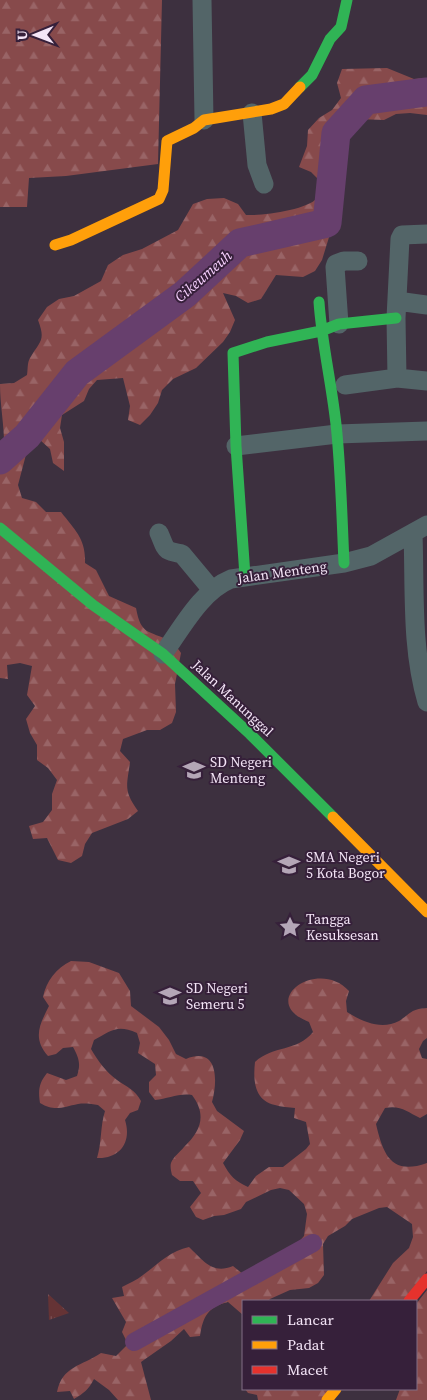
<svg xmlns="http://www.w3.org/2000/svg" width="427" height="1400" font-family="'Source Serif 4',serif">
  <style>
    .forest { fill: url(#forest-firs) }
    .park { fill: url(#park-tufts) }
    .lines { fill: none; stroke-linecap: round; stroke-linejoin: round }
    .canal { stroke: #673f6d; stroke-width: 18 }
    .river { stroke: #673f6d; stroke-width: 29 }
    .street { stroke: #536568; stroke-width: 19 }
    .fast { stroke: #30b455; stroke-width: 11 }
    .slow { stroke: #ff9f0a; stroke-width: 11 }
    .jam { stroke: #e5322d; stroke-width: 11 }
    .labels { text-anchor: middle; dominant-baseline: central; stroke-width: 4; stroke-linejoin: round; paint-order: stroke }
    .street-label { font-size: 14px; fill: #f4e5f7; stroke: #36203a }
    .poi-label { font-size: 14px; fill: #f4e5f7; stroke: #36203a; text-anchor: start }
    .water-label { font-size: 15px; font-style: italic; fill: #f8d1ff; stroke: #36203a }
  </style>
  <defs>
    <pattern id="forest-firs" width="22" height="20" patternUnits="userSpaceOnUse" patternTransform="scale(1.25)"><rect width="22" height="20" fill="#874a4b"/><path d="M5 1l3.5 6h-7zM16 11l3.5 6h-7z" fill="#996466"/></pattern>
    <pattern id="park-tufts" width="24" height="20" patternUnits="userSpaceOnUse" patternTransform="scale(1.25)"><rect width="24" height="20" fill="#653335"/><path d="M3 7l-1-3M5 7V3M7 7l1-3M15 17l-1-3M17 17v-4M19 17l1-3" fill="none" stroke="#7c5053"/></pattern>
  </defs>
  <rect width="100%" height="100%" fill="#3d303f"/>
  <path class="forest" d="M0,0H162L158,164L66,176L29,178L27,207H0Z
    M387,68L414,79L427,78V115L410,113L396,114L384,120L357,119L345,124L327,142L335,183L332,209L327,223L330,234L322,260L315,271L303,277L276,275L261,299L248,303L236,296L223,293L235,320L230,332L223,342L196,368L173,379L162,390L158,403L150,415L140,425L128,420L130,406L123,378L97,380L89,389L84,401L62,415L60,428L64,442V471L53,463L50,449L39,439L28,447L18,485L22,498L36,502L46,512H61C75,530 86,539 85,563L96,570L109,596L136,608C141,636 149,630 170,641C175,644 178,649 181,653L175,684L176,712L172,723L160,730H147L123,739L120,751L130,762C127,786 123,790 138,811L128,819L92,833L85,844L82,856L71,863L58,860L47,838L33,839L29,826L43,822L52,810V794L57,780L48,768L37,760V745L30,733L26,719L35,706L27,695L32,666L20,663L7,665L8,679L0,678V455L4,451C5,428 0,407 0,384L14,383L27,375C28,370 27,363 30,358C40,341 46,341 38,320L47,307L59,299L74,296L101,281L108,265L123,255L142,249L178,230L193,204L207,199L224,198L238,204L246,215C260,216 308,210 317,198C319,194 320,187 322,183L311,172L299,167L307,146L308,130L319,118L332,110L341,98L337,83L342,69Z
    M71,961L89,962L119,973L130,991L131,1006L159,1027L169,1040L176,1054L186,1059C218,1046 218,1080 212,1102L217,1111L244,1131L240,1140L223,1163C230,1176 235,1181 248,1187L256,1176L269,1167H283L306,1149L310,1144L306,1122L294,1118L295,1108C289,1107 281,1107 275,1105C254,1100 253,1080 255,1062C273,1045 297,1052 313,1032L309,1022C256,1001 318,957 349,991L346,1001L347,1012C362,1022 382,1030 399,1021C411,1013 411,1009 427,1008V1038L423,1041L419,1049L422,1058L427,1059V1114L420,1118C407,1112 401,1105 385,1108L376,1124C383,1154 391,1176 427,1163V1271L406,1301H369L393,1263L409,1248L413,1237L412,1224L387,1207L379,1208L352,1219L345,1226L328,1236L323,1244L324,1275L318,1283L309,1288L290,1290L270,1299L268,1301H243V1315L228,1302C208,1307 203,1316 200,1336L190,1337L184,1329L171,1341L141,1362L151,1400H118L109,1390L94,1379C89,1389 83,1394 74,1399L70,1391L57,1392C62,1366 82,1366 101,1353L116,1356L128,1344L122,1332L126,1322L112,1298L124,1296L122,1287C129,1283 137,1280 143,1275C158,1264 170,1251 189,1247C203,1260 212,1275 233,1266L244,1275L264,1261L276,1257L296,1245L304,1236L307,1214L304,1204L289,1190L280,1188L271,1190L246,1202L241,1209L224,1215L214,1216L203,1220L196,1217L190,1207L201,1193L193,1181H180L172,1175C171,1171 170,1166 171,1163C173,1157 180,1152 184,1147C201,1131 207,1115 192,1095C178,1093 168,1099 155,1100L149,1092V1082L156,1075L155,1064L138,1053L140,1043L137,1033C117,1024 111,1031 94,1040L91,1049C98,1061 106,1072 117,1080C127,1087 135,1090 141,1101L138,1110L130,1113L125,1120C132,1142 120,1159 97,1158C102,1142 100,1127 105,1111L98,1105C92,1104 85,1103 78,1104C63,1107 55,1112 40,1103C38,1090 39,1083 47,1073L66,1080L77,1076C81,1064 79,1058 73,1047L63,1048L56,1054L48,1056C32,1038 40,1024 49,1006L43,997C46,982 56,968 71,961Z
    M427,1290V1400H396L400,1389H416V1304Z
    M245,1389H340L325,1400H258L257,1395L248,1393Z"/>
  <path class="park" d="M48,1294L69,1313L49,1320Z"/>
  <g class="lines">
    <path class="canal" d="M134,1342L313,1243"/>
    <path class="river" d="M0,460L27,436L77,373L185,294L240,243L327,223L336,133L366,100L427,92"/>
    <path class="street" d="M202,0L204,120
      M252,113L257,165L264,184
      M397,301L427,305
      M339,324L335,267L336,264L344,261H358
      M397,378L396,318L400,239L402,235L427,234
      M345,385L397,378L427,381
      M236,446L337,434L427,431
      M159,533C167,551 163,550 182,554L212,590
      M413,534C415,589 411,648 427,702
      M163,654C182,628 201,591 231,579L344,563L371,556L427,525"/>
    <path class="fast" d="M300,87L312,75L330,39L341,27L347,0
      M319,302C322,346 333,389 337,434C341,477 342,520 344,563
      M0,528L93,605L163,654L250,734L333,817
      M245,576L236,446L233,353L267,342L321,331L339,324L396,318"/>
    <path class="slow" d="M55,245L71,240L159,199L163,190L167,141L194,128L204,120L271,109L284,104L300,87
      M333,817L427,912
      M327,1400L336,1389"/>
    <path class="jam" d="M409,1301L427,1279"/>
  </g>
  <defs>
    <g id="school-bare" transform="scale(1.725)"><path d="M0-5L7-2L0 1L-7-2ZM-4 1L0 2.5L4 1V4Q0 6-4 4Z" fill="#b4a6b7" stroke="#36203a" stroke-width="2.5" paint-order="stroke"/></g>
    <g id="sight-bare" transform="scale(1.725)"><path d="M0-6L1.8-2.2L6-1.7L2.9 1.2L3.7 5.4L0 3.3L-3.7 5.4L-2.9 1.2L-6-1.7L-1.8-2.2Z" fill="#b4a6b7" stroke="#36203a" stroke-width="2.5" paint-order="stroke"/></g>
  </defs>
  <g fill-rule="evenodd">
    <use href="#school-bare" x="194" y="770"/>
    <use href="#school-bare" x="289" y="865"/>
    <use href="#sight-bare" x="290" y="927"/>
    <use href="#school-bare" x="170" y="996"/>
  </g>
  <g class="labels">
    <g class="street-label">
      <text transform="translate(282 572) rotate(-8)">Jalan Menteng</text>
      <text transform="translate(233 698) rotate(43)">Jalan Manunggal</text>
    </g>
    <g class="poi-label">
      <text x="210" y="762">SD Negeri<tspan x="210" dy="16">Menteng</tspan></text>
      <text x="306" y="857">SMA Negeri<tspan x="306" dy="16">5 Kota Bogor</tspan></text>
      <text x="306" y="919">Tangga<tspan x="306" dy="16">Kesuksesan</tspan></text>
      <text x="186" y="988">SD Negeri<tspan x="186" dy="16">Semeru 5</tspan></text>
    </g>
    <g class="water-label">
      <text transform="translate(203 276) rotate(-41)">Cikeumeuh</text>
    </g>
  </g>
  <rect x="242" y="1300" width="175" height="90" fill="#36203a" stroke="#826f86"/>
  <rect x="252" y="1316" width="25" height="8" fill="#30b455" stroke="#826f86"/>
  <text x="287" y="1325" font-size="15" fill="#f4e5f7">Lancar</text>
  <rect x="252" y="1341" width="25" height="8" fill="#ff9f0a" stroke="#826f86"/>
  <text x="287" y="1350" font-size="15" fill="#f4e5f7">Padat</text>
  <rect x="252" y="1366" width="25" height="8" fill="#e5322d" stroke="#826f86"/>
  <text x="287" y="1375" font-size="15" fill="#f4e5f7">Macet</text>
  <g transform="translate(35 35) rotate(269)" stroke="#36203a" stroke-width="4" paint-order="stroke">
  <path d="M0-4L9 19L0 12L-9 19Z" fill="#f4e5f7"/>
  <text y="-8" font-size="14" font-weight="bold" text-anchor="middle" fill="#f4e5f7">U</text>
  </g>
</svg>
